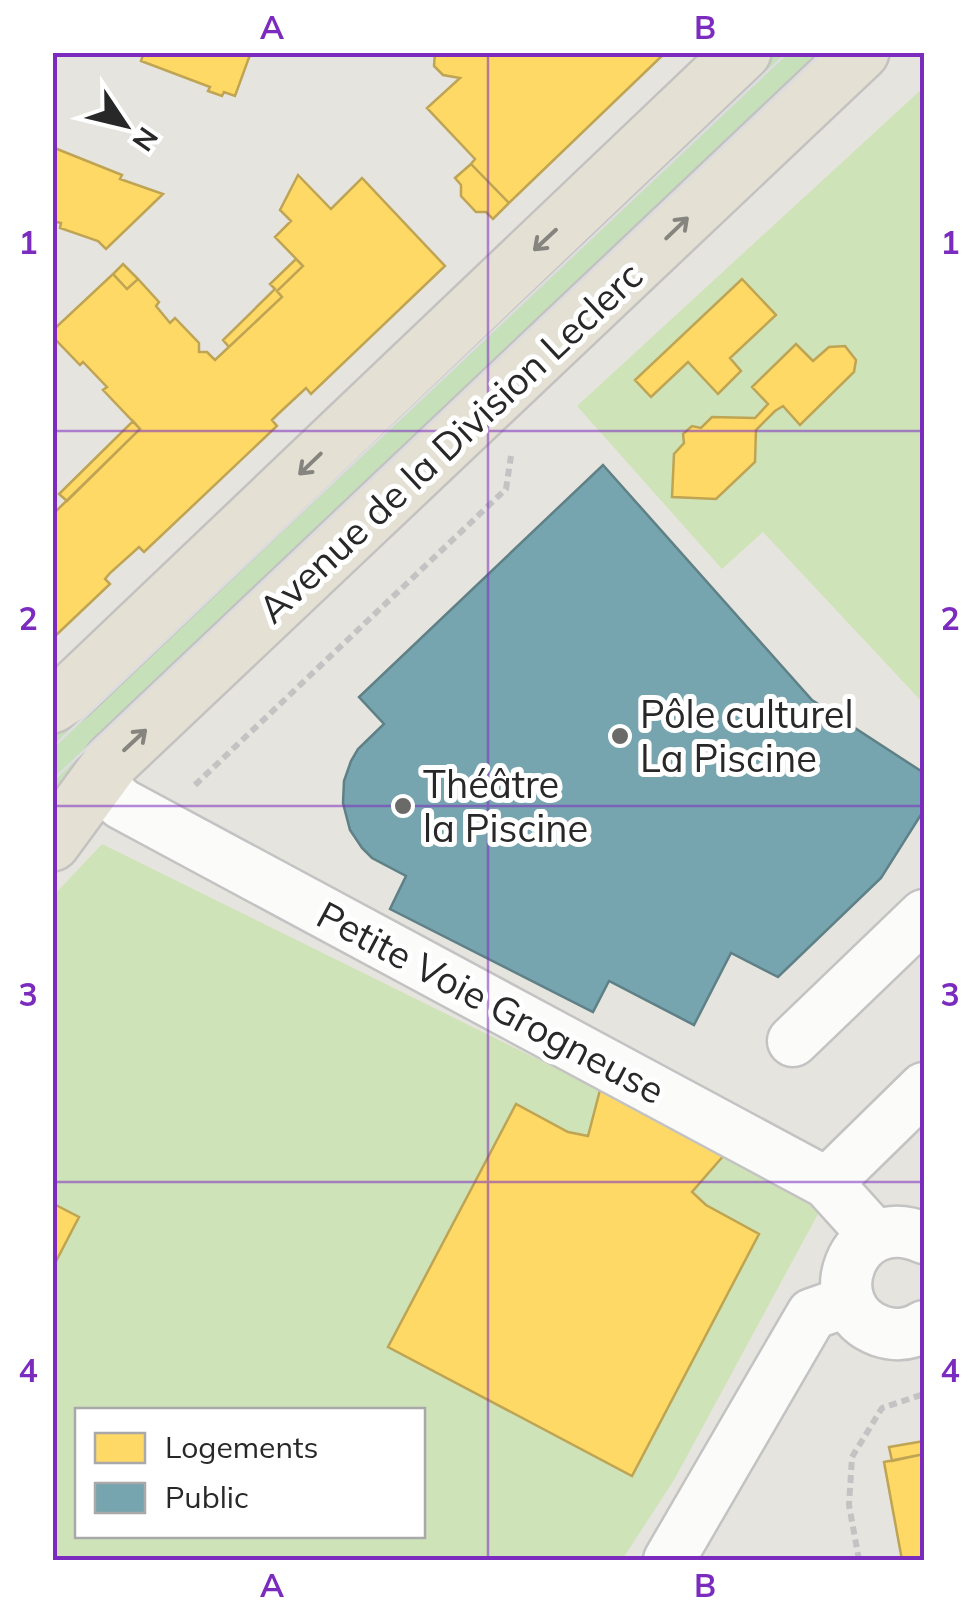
<svg xmlns="http://www.w3.org/2000/svg" width="977" height="1613" font-family="Mulish,sans-serif">
  <style>
    .green { fill: #c6e0ba }
    .pitch { fill: #cfe3b8; fill-rule: evenodd }
    .homes { fill: #ffd966; stroke: #bea453; stroke-width: 2.5 }
    .public { fill: #76a5af; stroke: #5f8086; stroke-width: 2.5 }
    .lines { fill: none; stroke-linecap: round; stroke-linejoin: round }
    .minor-casing { stroke: #c4c3c3; stroke-width: 55 }
    .major-casing { stroke: #c3c2c0; stroke-width: 60 }
    .path { stroke: #c4c3c3; stroke-width: 6; stroke-dasharray: 8 5; stroke-linecap: butt }
    .minor { stroke: #fbfbfa; stroke-width: 50 }
    .major { stroke: #e4e1d4; stroke-width: 55 }
    .tram { stroke: #dddcde; stroke-width: 2.5 }
    .oneway { stroke: #86847e }
    .grid { fill: none; stroke: #7b2cbf; stroke-width: 2.5; stroke-opacity: 0.55 }
    .poi-dot { fill: #6a6a68; stroke: #fff; stroke-width: 4 }
    .labels { text-anchor: middle; dominant-baseline: central; stroke-width: 10; stroke-linejoin: round; paint-order: stroke }
    .street-label { font-size: 38px; fill: #282828; stroke: #fff }
    .poi-label { font-size: 38px; fill: #282828; stroke: #fff; text-anchor: start }
    .neatline { fill: none; stroke: #7b2cbf; stroke-width: 4 }
    .grid-label { font-size: 32px; text-anchor: middle; font-weight: bold; fill: #7b2cbf }
  </style>
  <rect width="100%" height="100%" fill="#e6e4de"/>
  <path class="green" d="M766,53H840L53,812V726Z"/>
  <path class="pitch" d="M924,87V704L763,532L722,569L577,406Z
    M102,844L825,1201L674,1480L622,1560H53V896ZM78,1410H422V1536H78Z"/>
  <path class="homes" d="M144,52H251L235,96L224,92L222,96L208,91L210,87L141,61Z
    M435,52H666L509,203L471,164L475,159L427,108L460,78L443,75L434,66Z
    M52,147L122,175L120,179L163,194L106,249L98,241L60,228L61,223L52,221Z
    M471,164L509,203L493,219L486,212H476L461,196V185L455,178Z
    M298,175L331,209L362,178L445,266L311,394L306,388L277,415L272,420L277,426L144,552L139,547L110,573L105,579L110,584L52,639V515L140,429L103,390L107,387L83,362L80,365L52,336V331L113,274L127,289L138,279L159,302L156,306L170,323L175,318L199,343V352H207L215,360L282,297L277,291L303,266L275,237L291,221L280,210Z
    M296,259L303,266L277,291L282,297L229,347L223,340L275,289L270,284Z
    M123,264L138,279L127,289L113,274Z
    M742,279L776,315L730,358L741,371L718,394L688,362L651,397L635,380Z
    M796,344L813,361L829,347L845,346L856,360L854,372L800,425L783,406L775,411L756,430L755,462L716,499L672,497L674,454L684,443L683,434L692,426L701,428L712,417L755,418L768,404L752,387Z
    M133,421L140,429L67,501L59,494Z
    M600,1090L725,1154L692,1192L706,1205L759,1234L632,1476L388,1347L516,1104L568,1132L588,1136Z
    M52,1203L79,1217L52,1269Z
    M924,1441V1454L892,1461L889,1447Z
    M924,1454V1560H902L884,1462Z"/>
  <path class="public" d="M603,465L812,700L924,773V810L881,878L778,977L731,953L694,1025L609,981L593,1012L390,909L406,876L372,858L362,848L350,830L343,803L344,781L351,761L358,749L384,724L359,697Z"/>
  <g class="lines">
    <g class="minor-casing">
      <path id="minor" d="M97,782L122,804L827,1183L874,1235
        M793,1041L924,915
        M827,1183L924,1088
        M924,1238C850,1206 816,1308 880,1331C895,1336 910,1335 924,1326
        M669,1560L812,1314L849,1301"/>
    </g>
    <g class="major-casing">
      <path id="major" d="M52,705L69,694L743,52
        M52,843L113,760L861,52"/>
    </g>
    <path class="path" d="M195,785L506,489L511,456
      M859,1560L849,1505L852,1457L882,1408L924,1394"/>
    <use href="#minor" class="minor"/>
    <use href="#major" class="major"/>
    <path class="tram" d="M52,748L788,52
      M52,781L823,52"/>
  </g>
  <defs><path id="oneway-shaft" d="M-6 0H5M1.5-3L5.5 0L1.5 3" fill="none" stroke-width="1.6" stroke-linecap="round" stroke-linejoin="round" transform="scale(2.5)"/></defs>
  <g class="oneway">
    <use href="#oneway-shaft" transform="translate(677 228) rotate(-44)"/>
    <use href="#oneway-shaft" transform="translate(545 240) rotate(137)"/>
    <use href="#oneway-shaft" transform="translate(310 464) rotate(136)"/>
    <use href="#oneway-shaft" transform="translate(135 740) rotate(-43)"/>
  </g>
  <path class="grid" d="M488,52V1560M52,431H924M52,806H924M52,1182H924"/>
  <g class="poi-dot">
    <circle cx="620" cy="736" r="10"/>
    <circle cx="403" cy="806" r="10"/>
  </g>
  <g class="labels">
    <g class="street-label">
      <text transform="translate(450 442) rotate(-43)">Avenue de la Division Leclerc</text>
      <text transform="translate(491 1002) rotate(28)">Petite Voie Grogneuse</text>
    </g>
    <g class="poi-label">
      <text x="640" y="714">Pôle culturel<tspan x="640" dy="44">La Piscine</tspan></text>
      <text x="423" y="784">Théâtre<tspan x="423" dy="44">la Piscine</tspan></text>
    </g>
  </g>
  <rect width="977" height="1613" fill="none" stroke="#ffffff" stroke-width="110"/>
  <rect x="75" y="1408" width="350" height="130" fill="#ffffff" stroke="#a9a9a9" stroke-width="2.5"/>
  <rect x="95" y="1433" width="50" height="30" fill="#ffd966" stroke="#a9a9a9" stroke-width="2.5"/>
  <text x="165" y="1458" font-size="30" fill="#282828">Logements</text>
  <rect x="95" y="1483" width="50" height="30" fill="#76a5af" stroke="#a9a9a9" stroke-width="2.5"/>
  <text x="165" y="1508" font-size="30" fill="#282828">Public</text>
  <g transform="translate(125 125) rotate(125)" stroke="#ffffff" stroke-width="8" paint-order="stroke">
  <path d="M0-8L18 38L0 25L-18 38Z" fill="#282828"/>
  <text y="-15" font-size="28" font-weight="bold" text-anchor="middle" fill="#282828">N</text>
  </g>
  <rect x="55" y="55" width="867" height="1503" class="neatline"/>
  <g class="grid-label">
    <text x="272" y="39">A</text>
    <text x="705" y="39">B</text>
    <text x="28" y="254">1</text>
    <text x="950" y="254">1</text>
    <text x="28" y="630">2</text>
    <text x="950" y="630">2</text>
    <text x="28" y="1006">3</text>
    <text x="950" y="1006">3</text>
    <text x="28" y="1382">4</text>
    <text x="950" y="1382">4</text>
    <text x="272" y="1597">A</text>
    <text x="705" y="1597">B</text>
  </g>
</svg>
